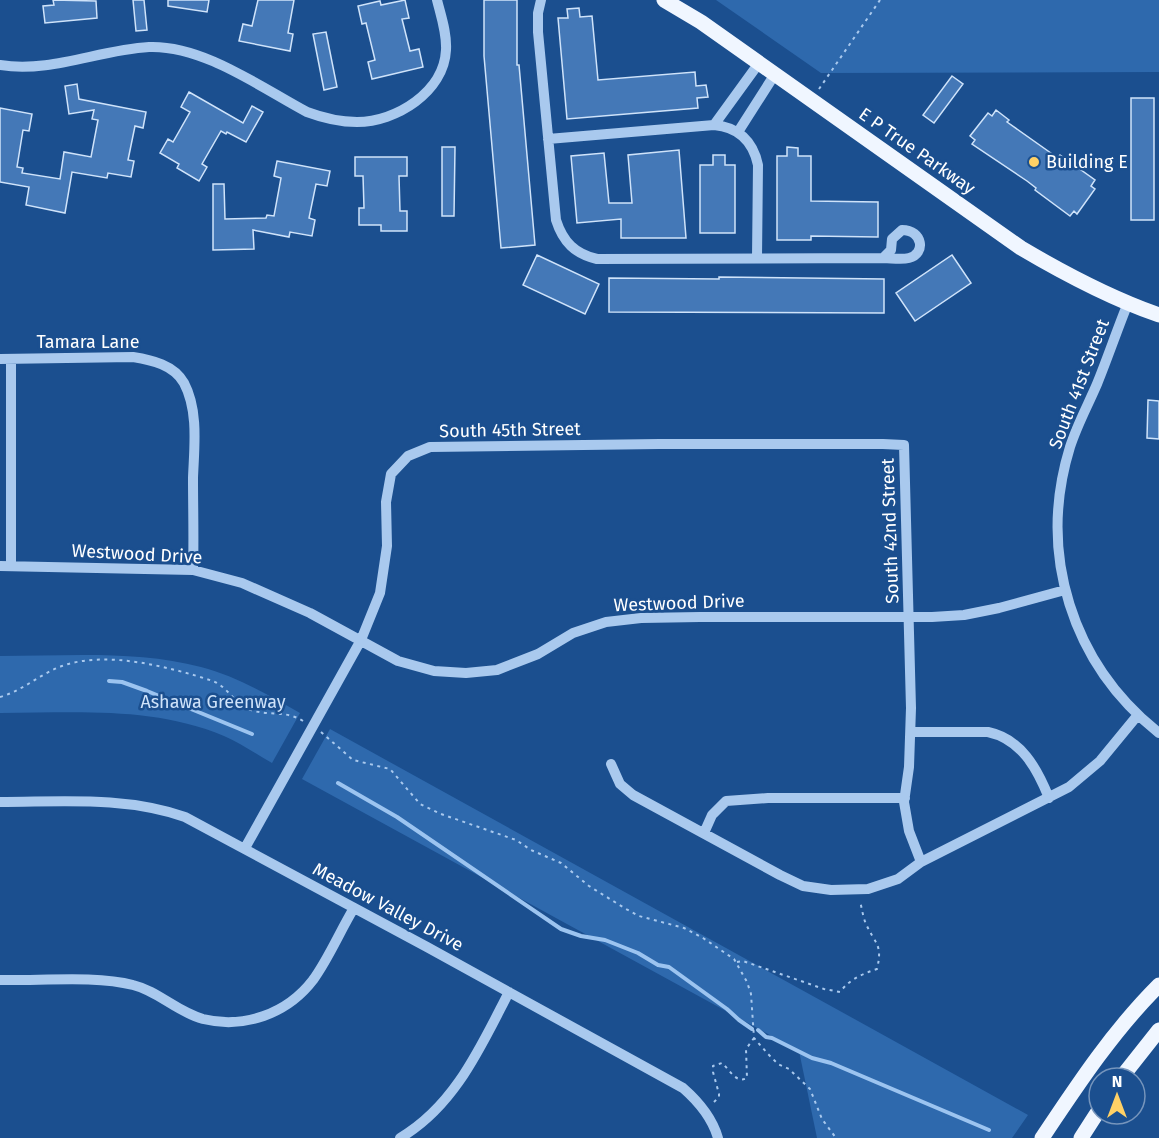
<svg xmlns="http://www.w3.org/2000/svg" width="1159" height="1138" font-family="'Fira Sans',sans-serif">
  <style>
    .green { fill: #2e69ad }
    .lines { fill: none; stroke-linecap: round; stroke-linejoin: round }
    .stream { stroke: #9cc4f0; stroke-width: 4 }
    .building { fill: #4478b7; stroke: #cfe3fa; stroke-width: 1.5 }
    .path { stroke: #a9c9ee; stroke-width: 2; stroke-dasharray: 3 4.5; stroke-linecap: butt }
    .minor { stroke: #a9c9ee; stroke-width: 10 }
    .major { stroke: #f0f6ff; stroke-width: 15 }
    .poi-dot { fill: #ffd166; stroke: #1b4f8f; stroke-width: 2 }
    .labels { text-anchor: middle; dominant-baseline: central; stroke-width: 5; stroke-linejoin: round; paint-order: stroke }
    .street-label { font-size: 18px; fill: #fff; stroke: #1b4f8f }
    .poi-label { font-size: 18px; fill: #fff; stroke: #1b4f8f; text-anchor: start }
    .park-label { font-size: 18px; fill: #cfe3fa; stroke: #1b4f8f }
  </style>
  <rect width="100%" height="100%" fill="#1b4f8f"/>
  <path class="green" d="M716,0H1159V72L821,73Z
    M0,656C65,656 137,650 201,667C236,676 268,695 300,713L272,763C256,754 240,743 224,736C153,706 75,713 0,713Z
    M330,729L1028,1115L1012,1138H817L799,1051L302,779Z"/>
  <g class="lines">
    <path class="stream" d="M109,681L122,682L147,691L252,734
      M338,783L397,817L561,929L581,936L605,940L638,953L658,965L669,967L727,1009L739,1020L752,1029
      M758,1030L766,1037L772,1038L812,1058L831,1063L989,1130"/>
  </g>
  <path class="building" d="M53,0L96,1L97,18L45,23L43,6L54,5Z
    M133,0H144L147,30L136,31Z
    M168,0H209L207,12L168,6Z
    M258,0H294L288,33L293,34L290,51L239,41L243,24L252,26Z
    M405,0L409,18L402,19L410,51L419,49L423,67L372,79L368,62L375,60L366,23L362,24L358,6L380,1L381,5Z
    M484,0H517V65H519L535,245L501,248L484,56Z
    M579,8L580,17L592,16L598,80L695,72L696,86L706,85L708,97L697,98L698,108L567,119L558,18H568L567,9Z
    M326,32L337,87L324,90L313,34Z
    M952,76L963,84L934,123L923,115Z
    M77,84L79,99L146,112L143,128L135,126L128,160L134,161L131,177L108,173L107,178L72,172L65,213L26,205L29,187L0,182V108L32,114L29,131L23,130L17,167L23,168L22,173L60,179L64,152L91,157L98,120L92,119L94,110L69,114L65,86Z
    M189,92L243,123L252,106L263,112L246,142L227,132L226,134L221,131L202,164L207,167L199,181L177,168L179,164L160,153L168,139L173,142L190,112L181,107Z
    M1131,98H1154V220H1131Z
    M996,110L1009,120L1007,122L1058,158L1060,155L1095,180L1091,186L1095,189L1077,214L1074,211L1070,216L1035,190L1036,188L1027,181L972,144L975,140L970,136L988,113L992,116Z
    M442,147H455L454,216H442Z
    M787,147L798,148V156H811V201L878,202V237L811,236V240H777V156H787Z
    M679,150L686,238H621V219L577,223L571,156L604,153L609,203H632L628,155Z
    M713,155H725V165H735V233H700V165H713Z
    M355,157H407V176H399L400,211H407V231H381V225H359V208H364L363,176H355Z
    M277,161L330,171L327,186L316,184L309,218L315,220L312,236L290,232L289,237L253,230L254,249L213,250V184H224L225,219L266,218L267,215L274,216L281,178L274,176Z
    M537,255L599,284L585,314L523,285Z
    M952,255L971,283L915,321L896,293Z
    M719,277L884,279V313L609,312V278L719,279Z
    M1148,400L1159,401V439L1147,438Z"/>
  <g class="lines">
    <path class="path" d="M819,89L880,0
      M0,697C22,691 40,674 62,666C107,650 169,667 213,681C228,687 235,705 251,710C269,716 286,710 303,721
      M321,732L353,760L390,769L420,804L441,814L516,840L531,850L561,863L589,886L626,909L639,916L684,928L703,938L734,959L747,982L751,994L754,1038L768,1054L778,1064L789,1069L810,1089L822,1119L836,1138
      M737,962L743,961L824,989L840,992C850,979 862,974 877,969C883,944 875,944 866,924C863,917 862,909 860,901
      M714,1102L719,1097V1094L713,1072V1066L722,1063C730,1070 736,1084 747,1078L746,1049L754,1038"/>
    <path class="minor" d="M541,0L538,13V32L556,220C563,242 575,254 597,259L883,258
      M0,65C51,73 98,50 149,47C203,45 260,87 307,112C323,118 339,122 357,122C396,122 444,92 446,50C447,33 441,16 437,0
      M714,125L759,63
      M738,132L775,74
      M548,139L714,125C738,127 753,141 758,165L757,258
      M902,230C923,230 926,254 909,258C901,260 891,258 883,258L891,250L892,239Z
      M1128,303C1117,330 1108,357 1097,384C1088,405 1077,425 1070,447C1037,554 1072,664 1159,733
      M0,359L133,357C152,360 174,365 184,383C199,411 194,449 193,478C193,509 194,540 193,570
      M11,359V566
      M0,566L193,570L242,583L310,613L398,661L434,671L466,673L497,670L538,654L573,633L606,622L641,618L700,617H932L964,615L999,608L1065,590
      M911,732H988C1021,739 1037,768 1049,798
      M611,764L620,784L633,795L780,875L803,886L831,890L868,889L898,879L921,862L1069,787L1100,761L1137,716
      M0,802C63,802 124,796 185,817L427,947L683,1088C699,1102 712,1117 718,1138
      M704,833L712,815L726,801L768,798H905
      M245,848L361,640L380,593L387,546L386,502L391,474L408,456L430,447L659,444H883L904,445L911,708L909,767L904,802L909,831L921,862
      M0,980C39,981 96,975 133,985C158,991 177,1012 203,1019C244,1029 287,1014 313,980C329,958 340,931 354,908
      M400,1138C455,1106 481,1046 509,992"/>
    <path class="major" d="M664,0L701,22L1021,248C1065,274 1110,298 1159,315
      M1121,1078L1159,1030
      M1042,1138C1078,1084 1113,1031 1159,985
      M1081,1138L1099,1110"/>
  </g>
  <circle class="poi-dot" cx="1034" cy="162" r="6"/>
  <g class="labels">
    <g class="street-label">
      <text transform="translate(917 151) rotate(35)">E P True Parkway</text>
      <text x="88" y="342">Tamara Lane</text>
      <text transform="translate(1079 384) rotate(-69)">South 41st Street</text>
      <text transform="translate(510 430) rotate(-1)">South 45th Street</text>
      <text transform="translate(890 531) rotate(-92)">South 42nd Street</text>
      <text transform="translate(137 554) rotate(3)">Westwood Drive</text>
      <text transform="translate(679 603) rotate(-2)">Westwood Drive</text>
      <text transform="translate(388 907) rotate(28)">Meadow Valley Drive</text>
    </g>
    <g class="poi-label">
      <text x="1046" y="162">Building E</text>
    </g>
    <g class="park-label">
      <text x="213" y="702">Ashawa Greenway</text>
    </g>
  </g>
  <g transform="translate(1117 1096)"><circle r="28" fill="#1b4f8f" stroke="#7695bc" stroke-width="1.5"/>
  <path d="M0-4.5L10 22L0 15L-10 22Z" fill="#ffd166"/>
  <text y="-9" font-size="16" font-weight="bold" text-anchor="middle" fill="#ffffff">N</text>
  </g>
</svg>
